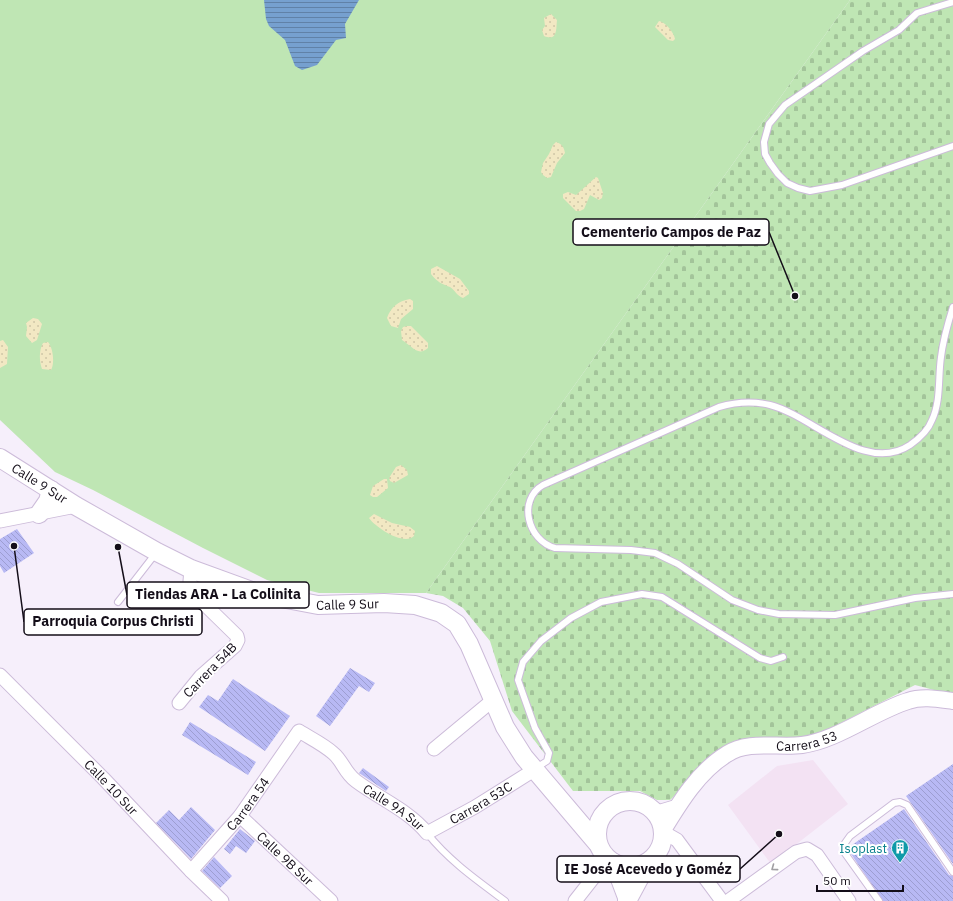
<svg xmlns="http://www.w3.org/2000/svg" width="953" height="901" font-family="'IBM Plex Sans',sans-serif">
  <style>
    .education { fill: #f3e2f3 }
    .grass { fill: #bfe6b4 }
    .sand { fill: url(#sand-dots) }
    .cemetery { fill: url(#cemetery-stones) }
    .water { fill: url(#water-rules) }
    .building { fill: url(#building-back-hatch) }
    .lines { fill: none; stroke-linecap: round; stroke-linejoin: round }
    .service-casing { stroke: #ccbbd9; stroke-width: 8 }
    .minor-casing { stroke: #ccbbd9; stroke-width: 15 }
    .tertiary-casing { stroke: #ccbbd9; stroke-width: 18 }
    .secondary-casing { stroke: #ccbbd9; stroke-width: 20 }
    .service { stroke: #fff; stroke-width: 6 }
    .minor { stroke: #fff; stroke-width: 13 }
    .tertiary { stroke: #fff; stroke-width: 16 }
    .secondary { stroke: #fff; stroke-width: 18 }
    .oneway { stroke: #a19fa3 }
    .labels { text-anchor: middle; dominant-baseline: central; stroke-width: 4; stroke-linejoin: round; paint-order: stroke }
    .street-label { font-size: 13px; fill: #140e19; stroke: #fff }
    .culture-label { font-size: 13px; fill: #0d838f; stroke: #fff; text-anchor: end }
    .leader { fill: none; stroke: #140e19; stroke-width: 1.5 }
    .callout-dot { fill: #140e19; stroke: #fff; stroke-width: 1.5 }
    .callout { fill: #fff; stroke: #140e19; stroke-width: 1.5 }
    .callout-label { font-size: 14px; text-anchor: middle; font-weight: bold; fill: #140e19 }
  </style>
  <defs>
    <pattern id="sand-dots" width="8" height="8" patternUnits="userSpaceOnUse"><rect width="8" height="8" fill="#f2e8c3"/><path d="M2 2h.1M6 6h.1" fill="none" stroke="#cfc6a7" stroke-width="1.8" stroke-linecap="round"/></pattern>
    <pattern id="cemetery-stones" width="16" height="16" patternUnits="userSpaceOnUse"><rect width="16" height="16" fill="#bfe6b4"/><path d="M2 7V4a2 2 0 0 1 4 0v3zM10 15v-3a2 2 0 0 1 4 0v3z" fill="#a3c49a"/></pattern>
    <pattern id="water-rules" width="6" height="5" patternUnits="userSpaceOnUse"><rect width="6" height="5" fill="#76a0cf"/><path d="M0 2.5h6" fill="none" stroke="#6081a7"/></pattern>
    <pattern id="building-back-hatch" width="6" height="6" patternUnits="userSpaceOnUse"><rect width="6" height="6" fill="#b8b9f4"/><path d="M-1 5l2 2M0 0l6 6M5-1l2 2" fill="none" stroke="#9d9ed1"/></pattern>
  </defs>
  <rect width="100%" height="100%" fill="#f6effb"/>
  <path class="education" d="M813,760L848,804L771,864L728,805L777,766Z"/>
  <path class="grass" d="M0,0H850L426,593H319L267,580L203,548L93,490L55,472L0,420Z"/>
  <path class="sand" d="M551,14L557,20C556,28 558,42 544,36L542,30L545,26L544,18Z
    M659,21C665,22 674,32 675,39L673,41L668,40L655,27Z
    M556,142C562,144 564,147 565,153L557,163L551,177L547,178L543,175L541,172L543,163L549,154L553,145Z
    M596,177L598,178L603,193L602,198L599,200L590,195L584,209L580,211H576L563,198V194L568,192L576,195Z
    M437,266L460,279L469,291V294L463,298C457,296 455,290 450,287C442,284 437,282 431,274V269Z
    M410,299L413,301V309L401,319L398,328L391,326L387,318C391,307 398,301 410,299Z
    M33,318L38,319L42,324L37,340L32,343L26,336L27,327L26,323Z
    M407,326H411L428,343V348C418,357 412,346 402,340L401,331L403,327Z
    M3,340L8,347L7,364L0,368V341Z
    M48,342C53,348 55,363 51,370L42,369C39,361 39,350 43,343Z
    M401,465L407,470L408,475L394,483L390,481L389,478L396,467Z
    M384,479H387L388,488L377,497H373L370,495L373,486Z
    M374,514L392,523L410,527L415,531L414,536C404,546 376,528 369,518Z"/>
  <path class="cemetery" d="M850,0H953V695L915,685L825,731L713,760L670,800H657L640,791H573L512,711L490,641L463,608L443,596L426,593Z"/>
  <path class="water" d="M264,0H359L345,24L346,38L336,40L317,65L302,70L295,66L285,40L269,26L266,19Z"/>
  <path class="building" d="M17,529L34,553L4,573L0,566V539Z
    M350,668L375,683L369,692L359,686L330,726L316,716Z
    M233,679L290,716L265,751L199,707L208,695L218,701Z
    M190,722L256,762L248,775L182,735Z
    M953,764V864L906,796Z
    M363,768L389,787L386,791L359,773Z
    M191,807L215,830L191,859L156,823L169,810L179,820Z
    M904,809L949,875L953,876V901H883L849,851V847Z
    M240,829L255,841L246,853L236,846L230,854L224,849Z
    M214,857L232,876L220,888L202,871Z"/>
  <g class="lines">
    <g class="service-casing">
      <path id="service" d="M953,2L917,13L899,30L863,51L785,105L769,124L764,142L765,154L770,163L778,174L787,183L798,188L810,191L842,185L953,146
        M953,307C948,323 943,341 941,357C938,378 941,401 932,420C928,431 920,438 910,445C865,475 813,416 770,405C753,401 736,402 719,407L543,485C517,500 528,541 555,548L631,550L655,553L678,564L732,600L758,610L779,614L835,615L915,598L953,594
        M118,602L156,553
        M536,768L547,761L549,753L535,728L518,680L523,662L541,641L571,618L601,602L642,594L662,597L760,658L771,661L783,657
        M427,833C448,860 478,881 505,901
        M879,901L844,852L845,843L850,836L894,803L900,802L907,805L953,872"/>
    </g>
    <g class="minor-casing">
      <g id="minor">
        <path d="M0,521L76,506"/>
        <path id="s1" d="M0,675L103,778L191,871L222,901"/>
        <path d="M179,703L201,676L235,646L238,640L237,636L192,592L190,581L191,569"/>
        <path d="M434,749L493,700"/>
        <path id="s2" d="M240,816L331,901"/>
        <path d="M663,832L677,840L722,901"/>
        <path id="s3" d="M191,871L240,816L299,731C310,738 323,744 333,753C343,761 344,772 356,781C380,799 408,810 427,833L475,807L534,770"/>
        <path d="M575,901L608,859"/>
        <path d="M728,901L796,852L807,849L817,855L849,901"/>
      </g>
    </g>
    <g class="tertiary-casing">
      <g id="tertiary">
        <path d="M656,814L676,808"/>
        <path id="s4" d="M663,830C680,802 699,771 727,754C748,740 778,748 802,745C838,740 873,712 908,701C922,696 938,699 953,701"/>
      </g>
    </g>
    <g class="secondary-casing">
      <g id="secondary">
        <path id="s5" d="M0,458L76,506L157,552L191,569L260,594L318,605L384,603L415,605L441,613L457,624L469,644L505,727L524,757L597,843"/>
        <path d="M39,514L48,501L51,490"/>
        <circle cx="630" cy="834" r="33"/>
        <path d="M614,863L628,900"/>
        <path d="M627,901L648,862"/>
      </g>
    </g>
    <use href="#service" class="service"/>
    <use href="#minor" class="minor"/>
    <use href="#tertiary" class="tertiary"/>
    <use href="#secondary" class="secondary"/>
  </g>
  <defs><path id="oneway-chevron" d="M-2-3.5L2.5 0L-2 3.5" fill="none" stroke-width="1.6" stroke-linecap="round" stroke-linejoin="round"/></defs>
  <use class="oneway" href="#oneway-chevron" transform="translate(774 868) rotate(144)"/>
  <defs>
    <g id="building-pin" transform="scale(0.9)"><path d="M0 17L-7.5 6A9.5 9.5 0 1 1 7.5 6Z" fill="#0f9aa8" stroke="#fff"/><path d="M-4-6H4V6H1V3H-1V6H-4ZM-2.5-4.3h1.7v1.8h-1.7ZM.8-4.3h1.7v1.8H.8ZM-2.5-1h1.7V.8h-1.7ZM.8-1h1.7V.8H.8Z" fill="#fff"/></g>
  </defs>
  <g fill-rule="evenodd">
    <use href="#building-pin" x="900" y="848"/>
  </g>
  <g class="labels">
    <g class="street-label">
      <text stroke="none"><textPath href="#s5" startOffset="47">Calle 9 Sur</textPath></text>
      <text stroke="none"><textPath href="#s5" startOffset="383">Calle 9 Sur</textPath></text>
      <text transform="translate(210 670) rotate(-46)">Carrera 54B</text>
      <text stroke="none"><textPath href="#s4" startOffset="182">Carrera 53</textPath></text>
      <text stroke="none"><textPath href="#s1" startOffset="158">Calle 10 Sur</textPath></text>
      <text stroke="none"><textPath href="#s3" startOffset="404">Carrera 53C</textPath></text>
      <text stroke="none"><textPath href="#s3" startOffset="88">Carrera 54</textPath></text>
      <text stroke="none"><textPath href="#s3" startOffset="300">Calle 9A Sur</textPath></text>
      <text stroke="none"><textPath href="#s2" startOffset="62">Calle 9B Sur</textPath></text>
    </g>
    <g class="culture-label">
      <text x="887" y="848">Isoplast</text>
    </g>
  </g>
  <path class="leader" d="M795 296L769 232M118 547L127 595M14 546L24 622M779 834L740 869"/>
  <g class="callout-dot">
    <circle cx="795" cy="296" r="4"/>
    <circle cx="118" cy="547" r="4"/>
    <circle cx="14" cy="546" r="4"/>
    <circle cx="779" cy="834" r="4"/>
  </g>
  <g class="callout">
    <rect x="573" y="219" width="196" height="26" rx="4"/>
    <rect x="127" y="582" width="182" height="26" rx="4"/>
    <rect x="24" y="609" width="178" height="26" rx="4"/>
    <rect x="557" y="856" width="183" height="26" rx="4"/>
  </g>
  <g class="callout-label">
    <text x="671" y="237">Cementerio Campos de Paz</text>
    <text x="218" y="599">Tiendas ARA - La Colinita</text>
    <text x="113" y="626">Parroquia Corpus Christi</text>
    <text x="648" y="874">IE José Acevedo y Goméz</text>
  </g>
  <path d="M817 885v6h86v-6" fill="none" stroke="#140e19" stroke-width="2"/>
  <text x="823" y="885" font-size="12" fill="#140e19" stroke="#ffffff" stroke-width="3" paint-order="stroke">50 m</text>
</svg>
